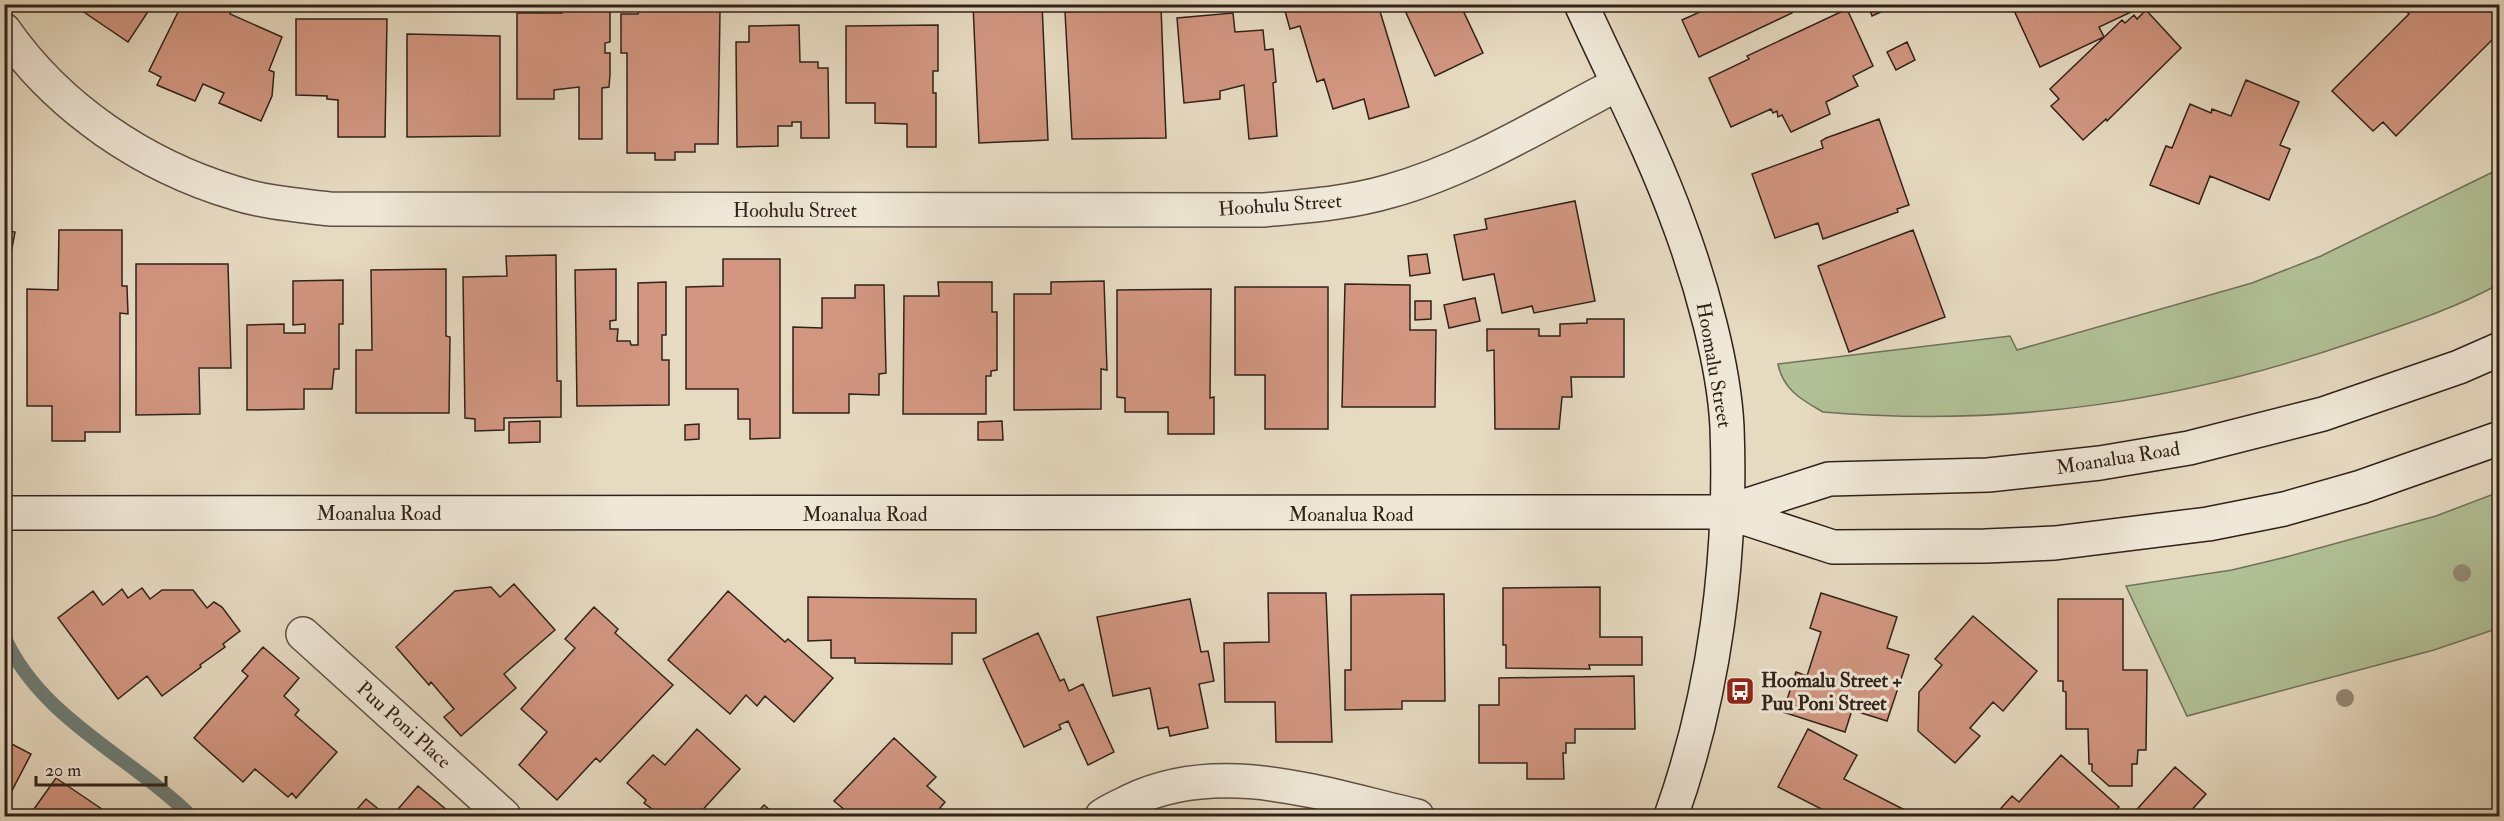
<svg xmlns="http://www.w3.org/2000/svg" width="2504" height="821" font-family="'IM FELL Double Pica',serif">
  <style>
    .green { fill: #b1c096; stroke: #717158; stroke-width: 1.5 }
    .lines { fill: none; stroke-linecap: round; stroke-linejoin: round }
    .stream { stroke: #6e7d76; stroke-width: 14 }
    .building { fill: #d29681; stroke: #31221a; stroke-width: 1.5 }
    .street-casing { stroke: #5e5044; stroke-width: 36 }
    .secondary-casing { stroke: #31221a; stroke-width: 36 }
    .street { stroke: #efe7d7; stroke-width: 33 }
    .secondary { stroke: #efe7d7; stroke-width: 33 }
    .tree { fill: #948b76 }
    .labels { text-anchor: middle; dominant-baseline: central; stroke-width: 6; stroke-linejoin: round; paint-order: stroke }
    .street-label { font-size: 20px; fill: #31221a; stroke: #efe7d7 }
    .poi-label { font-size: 20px; font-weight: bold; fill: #31221a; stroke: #efe7d7; text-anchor: start }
  </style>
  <rect width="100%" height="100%" fill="#e6dac1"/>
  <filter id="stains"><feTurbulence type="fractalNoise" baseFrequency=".00333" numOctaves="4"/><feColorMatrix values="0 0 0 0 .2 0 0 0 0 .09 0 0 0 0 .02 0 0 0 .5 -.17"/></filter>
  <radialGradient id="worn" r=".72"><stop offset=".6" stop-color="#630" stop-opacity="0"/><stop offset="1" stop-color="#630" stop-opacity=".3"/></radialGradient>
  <path class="green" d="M2499,169V284C2456,308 2407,324 2360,340C2183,401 2011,428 1823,412C1802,400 1783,390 1778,364L2010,336L2017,350L2252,283L2321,256Z
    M2499,492V628L2434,650L2187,716L2126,586L2232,570L2282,558L2436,516Z"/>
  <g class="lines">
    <path class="stream" d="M4,636C40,718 130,756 191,816"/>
  </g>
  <path class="building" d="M72,4H153L128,42Z
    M182,4H235L230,14L282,37L269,70L274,72L272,96L261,121L219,103L224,93L203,84L195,101L157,85L161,77L149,71Z
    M562,4H610V42L605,43V53H610V75L609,87L602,88V139H579V87L554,90V99H517V13H562Z
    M973,4H1042L1048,140L979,143Z
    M1283,4H1371L1372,10L1379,8L1409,107L1369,119L1364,99L1333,109L1324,79L1317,82L1300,26L1290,29Z
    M1402,4H1460L1483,53L1435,76Z
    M1696,4H1788L1792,13L1699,57L1682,20L1700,12Z
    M1868,4H1891L1892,7L1872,16Z
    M2011,4H2148L2099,27L2104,37L2040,67Z
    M2400,4H2500V32L2396,136L2383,122L2373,131L2332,91L2409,14Z
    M1161,7L1166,138L1072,139L1065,12Z
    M1847,9L1873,66L1853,76L1858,86L1826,102L1830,114L1791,132L1782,115L1778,117L1777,111L1773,113L1771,109L1731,127L1709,78L1749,59L1747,56Z
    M2146,10L2181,48L2107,121L2106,119L2083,140L2051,106L2059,99L2050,89L2122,20L2125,23L2134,15L2137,19Z
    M639,11H720L718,144H695V152H675V160H655V153H627V53H621V14H638Z
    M1233,13L1235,32L1263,30L1265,50L1273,49L1276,82L1273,83L1277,136L1249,139L1244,85L1220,91V99L1184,103L1177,18Z
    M296,19H387L385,137H338V100L327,99V96L296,95Z
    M799,25L800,62H818V68H828L829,138H801V122H792V126H778V146L737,147L736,42H749V26Z
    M938,25V71H933V93H936V147H907V124L875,123V103H846V26Z
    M407,34L500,36V136L407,137Z
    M1907,42L1915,60L1896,70L1887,52Z
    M2246,80L2299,102L2280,145L2290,149L2269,200L2210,176L2199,204L2150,185L2166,146L2172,148L2190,104L2211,113L2212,109L2231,116Z
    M1879,119L1909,205L1897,209L1898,212L1823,239L1818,223L1775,238L1752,174L1823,148L1821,141L1826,138Z
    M1575,201L1595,301L1534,313L1532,306L1502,313L1494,274L1463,280L1454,235L1487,229L1485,219Z
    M4,230L15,232L4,291Z
    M59,230H122V286H127L128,314L120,313V432H85V441H52V406H27V289L58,290Z
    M1913,230L1945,317L1849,352L1818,266Z
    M1427,254L1430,273L1410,276L1408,256Z
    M556,255L557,381H561V417L504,418V430L475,431V419L465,418L463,277L507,276L506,256Z
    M723,259H780V438L750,439V419H738V389H686V287L723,286Z
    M136,264H228L231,368H199L200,414L136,415Z
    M446,269V336L450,337L449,413H356V350H372L371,270Z
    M616,269V320L610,321V329H618L617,341H630L631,345H638V283L666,282V335H662V360H669V405L577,406L575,270Z
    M343,280V324H339V369H334L332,389H304V409L247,410V325L284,324V333H305V324L293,325V281Z
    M1104,281L1107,370L1101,369V409L1014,410V294H1051V282Z
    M938,282H992V312H997V370L991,371V376H986V414H903L904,296H939Z
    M1345,284L1410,285V330H1436L1435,407H1342Z
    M855,285H884L886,373L879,374V395L849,394V413H793V327L822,328V298H855Z
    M1235,287H1328V429H1265V375H1235Z
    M1211,289L1210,398L1214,397V434H1168V412H1125V398L1117,397V290Z
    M1475,298L1480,321L1449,328L1444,305Z
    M1415,301H1431V319L1415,320Z
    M1587,319H1624V377H1571L1572,397H1562L1559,429H1495L1494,350L1487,351V329H1539V336H1560V324L1587,323Z
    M540,421V442L509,443V422Z
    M1002,421L1003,440H978V422Z
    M699,424V439L685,440V425Z
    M514,584L555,630L504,674L516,688L461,736L444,717L454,709L431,682L429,685L396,647L455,591L491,587L500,597Z
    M1600,587V637H1642V665H1589L1590,669L1506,668V645H1503V588Z
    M142,588L150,599L162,590H193L207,608L214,602L222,607L240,631L223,644L225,647L200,665L201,667L162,696L147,676L118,699L58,618L93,591L103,605L122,589L128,598Z
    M728,591L785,642L788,639L833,678L794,722L765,696L757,706L746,695L730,714L668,660Z
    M1268,593H1326L1332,742H1276L1275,702H1225L1224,643L1269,642Z
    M1821,593L1897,617L1887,648L1909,655L1887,721L1852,710L1845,732L1783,712L1796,672L1807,676L1821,632L1810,628Z
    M1444,594L1445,701H1402V709L1345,710V670H1351V595Z
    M808,597L976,599V633H952V664L855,663V658H831V640L808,641Z
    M1190,599L1201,652L1208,651L1214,681L1199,684L1208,728L1170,736L1168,727L1158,729L1150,688L1113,696L1097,617Z
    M2058,599H2123V670H2147L2146,750H2138L2137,764H2132V786H2109L2092,771V764H2089L2088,729H2066V692L2063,691V681H2058Z
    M594,607L618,629L615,633L673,685L600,762L596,758L557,800L519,765L547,732L521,709L575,648L565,639Z
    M1973,616L2037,671L2003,711L1993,702L1970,728L1980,736L1955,763L1918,731L1919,692L1942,665L1935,659Z
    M1038,633L1060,681L1064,679L1069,691L1083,684L1114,752L1088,765L1068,721L1059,725L1061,729L1024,747L983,659Z
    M263,647L299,678L284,696L299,710L295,715L337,752L296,798L292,793L288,797L255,769L243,782L194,738L248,676L242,671Z
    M1634,676L1635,729H1575V743H1566V753H1563L1564,779H1527V763H1479V705H1499V678Z
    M697,729L740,769L697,816H647L652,809L644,803L646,800L627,783L653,755L665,765Z
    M1808,729L1857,755L1844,779L1903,809L1899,816H1835L1778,787Z
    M894,738L936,777L927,786L945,802L940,808L946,813L943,816H852L834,801Z
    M4,740L31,754L5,804L4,803Z
    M2061,755L2119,807L2110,816H1994L2012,796L2019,802Z
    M2175,767L2206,794L2189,813L2193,816H2131Z
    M56,778L112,816H29Z
    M418,786L454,816H392Z
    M366,799L387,816H351Z
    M764,805L777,816H754Z"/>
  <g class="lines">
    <g class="street-casing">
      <path id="street" d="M4,30C58,108 144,166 235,193C266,203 298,205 330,209L1264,210C1307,206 1349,203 1390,191C1470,169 1544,122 1618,84
        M303,634L504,816
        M1102,816C1110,810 1121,806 1130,801C1221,757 1324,795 1417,816"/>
    </g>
    <g class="secondary-casing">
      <path id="secondary" d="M1581,4C1614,77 1652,149 1679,224C1701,283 1724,365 1727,427C1732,558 1715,693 1671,816
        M1726,512L1833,547L1985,546L2055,543L2208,524L2284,509L2361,487L2500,438
        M4,513L1726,512L1829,479L1988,475L2100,463L2189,448L2323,414L2459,367L2500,349"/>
    </g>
    <use href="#street" class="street"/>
    <use href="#secondary" class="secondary"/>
  </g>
  <g class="tree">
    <circle cx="2462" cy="573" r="9"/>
    <circle cx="2345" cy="698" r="9"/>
  </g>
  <defs>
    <g id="bus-square" transform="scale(1.5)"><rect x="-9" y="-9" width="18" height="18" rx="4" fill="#8f2418" stroke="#efe7d7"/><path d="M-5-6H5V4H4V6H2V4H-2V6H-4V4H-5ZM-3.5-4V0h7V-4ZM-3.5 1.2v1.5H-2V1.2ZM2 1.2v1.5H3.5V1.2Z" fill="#fff"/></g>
  </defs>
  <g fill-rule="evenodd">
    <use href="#bus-square" x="1740" y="691"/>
  </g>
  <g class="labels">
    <g class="street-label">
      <text transform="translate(1280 205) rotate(-4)">Hoohulu Street</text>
      <text x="795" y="210">Hoohulu Street</text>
      <text transform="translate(1714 365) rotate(80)">Hoomalu Street</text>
      <text transform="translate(2118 458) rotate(-9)">Moanalua Road</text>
      <text x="379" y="513">Moanalua Road</text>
      <text x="865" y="514">Moanalua Road</text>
      <text x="1351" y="514">Moanalua Road</text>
      <text transform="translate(404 725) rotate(42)">Puu Poni Place</text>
    </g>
    <g class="poi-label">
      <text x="1761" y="680">Hoomalu Street +<tspan x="1761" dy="23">Puu Poni Street</tspan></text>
    </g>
  </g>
  <rect width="2504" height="821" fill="none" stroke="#e6dac1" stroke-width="24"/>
  <rect x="6" y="6" width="2492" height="809" fill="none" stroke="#31221a" stroke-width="3"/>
  <rect x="12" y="12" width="2480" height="797" fill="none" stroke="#31221a" stroke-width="1.5"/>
  <path d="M36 776v9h130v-9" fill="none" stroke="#31221a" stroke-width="3"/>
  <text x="45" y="776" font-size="18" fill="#31221a" stroke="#efe7d7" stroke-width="4.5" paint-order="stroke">20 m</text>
  <rect width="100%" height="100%" filter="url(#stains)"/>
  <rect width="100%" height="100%" fill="url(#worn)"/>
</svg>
